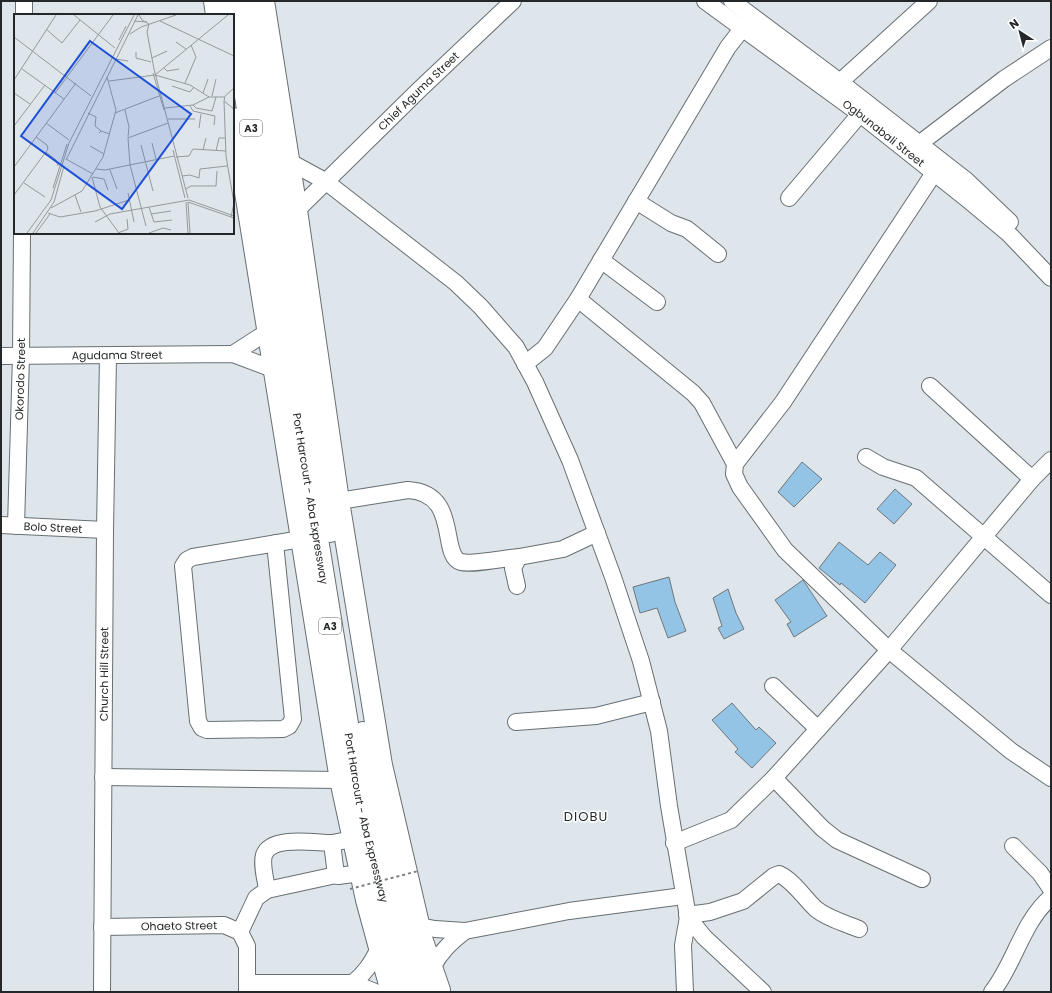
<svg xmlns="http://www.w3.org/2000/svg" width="1052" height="993" font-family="Poppins,sans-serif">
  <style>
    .building { fill: #93c4e6; stroke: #6f767a }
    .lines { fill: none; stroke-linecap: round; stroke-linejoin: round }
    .minor-casing { stroke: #686f73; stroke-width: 18 }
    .major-casing { stroke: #686f73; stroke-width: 22 }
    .highway-casing { stroke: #686f73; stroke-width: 24 }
    .minor { stroke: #fff; stroke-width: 16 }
    .major { stroke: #fff; stroke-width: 20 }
    .highway { stroke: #fff; stroke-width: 22 }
    .path-bridge { stroke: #7c8185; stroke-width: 2; stroke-dasharray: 3 3; stroke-linecap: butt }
    .labels { text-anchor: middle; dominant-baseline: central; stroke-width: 3; stroke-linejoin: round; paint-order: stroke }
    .shield { fill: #fff; stroke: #666869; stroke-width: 1 }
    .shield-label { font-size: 10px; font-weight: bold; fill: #242729 }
    .street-label { font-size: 11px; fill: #242729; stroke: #fff }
    .quarter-label { font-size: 13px; letter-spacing: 1px; fill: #242729; stroke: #fff }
    .inset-road { fill: none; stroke: #949a9d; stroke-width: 1 }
    .view { fill: #1d4ed8; fill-opacity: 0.15; stroke: #1d4ed8; stroke-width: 2 }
    .inset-edge { fill: none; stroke: #242729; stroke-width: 2 }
  </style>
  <rect width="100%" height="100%" fill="#dee6eb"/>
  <path class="building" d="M802,462L822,479L794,507L778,492Z
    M895,489L912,504L894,524L877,509Z
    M839,542L868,565L880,552L896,565L865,603L841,583L840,585L819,568Z
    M669,577L675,602L686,631L668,638L657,608L640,613L633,587Z
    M803,580L827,616L794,637L787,624L791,622L775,600Z
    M728,589L736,613L744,629L724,639L718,628L722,626L713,598Z
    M732,703L756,730L759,727L776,743L752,768L735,752L738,749L712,720Z"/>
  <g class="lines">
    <g class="minor-casing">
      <g id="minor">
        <path id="s1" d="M705,1L860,114L967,199L1008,233L1051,278"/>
        <path d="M732,1L840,82L966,180L1010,222"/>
        <path d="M24,15V1"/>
        <path d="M840,82L929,1"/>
        <path d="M919,144L1004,79L1051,48"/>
        <path d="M290,162L325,181L456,283L481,307L516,347L535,382L570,460L613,577L641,661L659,731L669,806L688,917L683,945L685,992"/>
        <path d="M934,173L783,402L735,464L734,474L740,487L785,550L889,650L1011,751L1051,778"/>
        <path d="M789,198L860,114"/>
        <path d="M636,201L671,223L687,229L718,254"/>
        <path id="s2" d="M297,210L419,90L513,1"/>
        <path d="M601,260L657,302"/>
        <path d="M578,299L693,393L702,403L735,464"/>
        <path d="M233,354L267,332"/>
        <path id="s3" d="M1,356L233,354L273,369"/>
        <path d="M525,364L545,348L578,299L728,47L742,29"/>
        <path d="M930,386L1032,479"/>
        <path d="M866,457L883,467L916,478L1051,595"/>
        <path d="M339,501L408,490C461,493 439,556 461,562C472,565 506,558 519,557"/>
        <path id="s4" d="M1,525L105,530"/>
        <path id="s5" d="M16,526L21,356L22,233"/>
        <path d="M275,543L293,719L289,726L283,729L207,730L202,728L198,721L183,566L187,560L193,557L301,539"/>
        <path d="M517,586L513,568L519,557L563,549L597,533"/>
        <path d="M773,686L818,729"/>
        <path d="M516,722L596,716L652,702"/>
        <path d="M103,777L340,780"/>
        <path d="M774,778L822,828L837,840L922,879"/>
        <path d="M353,839L332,843L336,875L338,876L361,873"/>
        <path d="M674,843L731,820L774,778L889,650L1032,479L1051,460"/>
        <path d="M1013,846L1040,873L1051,889"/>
        <path d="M267,890C266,880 261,865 264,855C271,835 315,843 332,843"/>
        <path d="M687,915L710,912L743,901L774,876L779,874C794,881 804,898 816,909C828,919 845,923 859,929"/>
        <path d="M688,917L704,937L763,992"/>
        <path d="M419,926L435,929L465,931L569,911L683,896"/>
        <path id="s6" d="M102,927L224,925L240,932L247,946V992"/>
        <path d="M240,932L256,898L267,890L336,875"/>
        <path d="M432,968C440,952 451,942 465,931"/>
        <path d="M247,983H353L375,992"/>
        <path d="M353,983C365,973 371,964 378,950"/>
        <path id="s7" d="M102,992L105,530L108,356"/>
        <path d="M992,992C1015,963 1022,922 1051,897"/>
      </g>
    </g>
    <g class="major-casing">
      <path id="major" d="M214,1L216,15
        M264,1L297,210L339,501L382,765L423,941L440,990
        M233,118L340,780L366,900L391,992"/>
    </g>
    <g class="highway-casing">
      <g id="highway">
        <path id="s8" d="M231,1L271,255L360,804L391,928L411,992"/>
        <path d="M248,1L330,531"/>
        <path d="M363,733L388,853L414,957"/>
        <path d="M417,967L424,974L433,992"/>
      </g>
    </g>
    <use href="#minor" class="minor"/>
    <use href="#major" class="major"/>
    <use href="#highway" class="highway"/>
    <path class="path-bridge" d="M350,889L418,871"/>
  </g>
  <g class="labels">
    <g class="shield">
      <rect x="240" y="120" width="22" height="16" rx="3"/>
      <rect x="319" y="618" width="22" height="16" rx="3"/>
    </g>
    <g class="shield-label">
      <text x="251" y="128">A3</text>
      <text x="330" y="626">A3</text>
    </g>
    <g class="street-label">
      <text stroke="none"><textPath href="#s2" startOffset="170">Chief Aguma Street</textPath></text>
      <text stroke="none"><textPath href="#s1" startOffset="222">Ogbunabali Street</textPath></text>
      <text stroke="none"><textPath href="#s3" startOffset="116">Agudama Street</textPath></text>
      <text stroke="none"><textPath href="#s5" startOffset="147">Okorodo Street</textPath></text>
      <text stroke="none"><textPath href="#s8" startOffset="504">Port Harcourt - Aba Expressway</textPath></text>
      <text stroke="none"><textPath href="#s4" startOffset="52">Bolo Street</textPath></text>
      <text stroke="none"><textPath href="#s7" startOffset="318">Church Hill Street</textPath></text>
      <text stroke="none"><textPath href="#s8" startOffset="828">Port Harcourt - Aba Expressway</textPath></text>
      <text stroke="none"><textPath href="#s6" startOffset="77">Ohaeto Street</textPath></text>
    </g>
    <g class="quarter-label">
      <text x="586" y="816">DIOBU</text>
    </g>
  </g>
  <g transform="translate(14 14)">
    <rect width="220" height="220" fill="#dee6eb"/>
    <path class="inset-road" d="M60,1L101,34M125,1L128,6L135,10M120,7L133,8M146,7L220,42M135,10L133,18L140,55L174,184M32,15L48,29L66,6M116,20L127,13L162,1M0,23L77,82M105,26L112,12M162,28L172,35M122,38V44L137,48M138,44L153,37M102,45L114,47M150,54L153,57L165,55M8,55L50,85M139,59L150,96M141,61L214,1M0,66L42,1M95,67L141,61L176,71L195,83M171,69L182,43L177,31M158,72L176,78L180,73M0,79L16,90M41,79L99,1M189,79L194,65M198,82L202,65M210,87L220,95M179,91L182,94L198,97L202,83M176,92L179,97L201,102L200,111M151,94L179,91L195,83H210M111,96L115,113L114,123M74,99L82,103L81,112L87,117M101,99L145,82M154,105H181M32,109L55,126M0,112L31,71M185,114L187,100M85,119L87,117L96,120M138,129L142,145M127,131L139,177M76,132L90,140M159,136L171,184M189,136L192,124M202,137L205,124H211M32,138L42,146L44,152M162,143L175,142L179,135L212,137M52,145L79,160M52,146L124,1M0,153L62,69M82,155L91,156L160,142M96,156L103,175M168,162L176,161L185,164L186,155L213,152M78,163L86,193L105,219M79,163L90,165L94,176M10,169L31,183M39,174L53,130M172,175L177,172H202L203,157M114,179L120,208M0,181L34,135L33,131L22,123M61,181L67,198M175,186L220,202M172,188L174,219M174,188L220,204M174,188L176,219M135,193L140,208L158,206M37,194L68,177L89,143L102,96L93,63M34,199L46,203L81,197L115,186M137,200L157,197M217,203L220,189L212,142L210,87L211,82L220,74M81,208L96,200L175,186M132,212L116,151L114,124L154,109M13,219L37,186L55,129L120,1M19,219L40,188L50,152M22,219L36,200M104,219L114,215L113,205M135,219L149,214L157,216"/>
    <path class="view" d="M76,27L177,100L108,195L7,122Z"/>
    <rect width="220" height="220" class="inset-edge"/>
  </g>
  <rect width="1052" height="993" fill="none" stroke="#242729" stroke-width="4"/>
  <g transform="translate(1020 32) rotate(324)" stroke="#ffffff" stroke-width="3" paint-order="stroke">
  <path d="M0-3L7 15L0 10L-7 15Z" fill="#242729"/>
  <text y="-6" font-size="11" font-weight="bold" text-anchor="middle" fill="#242729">N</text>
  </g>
</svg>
